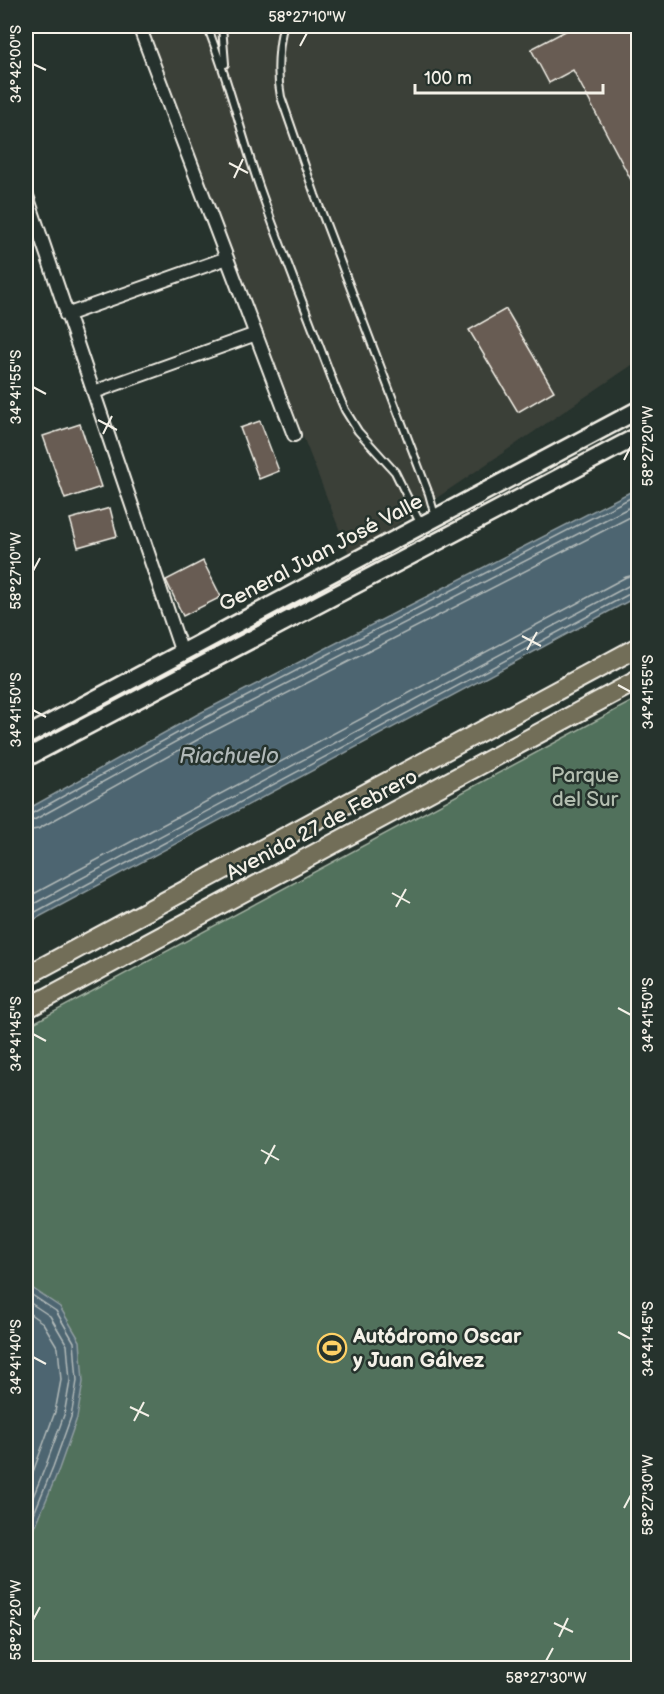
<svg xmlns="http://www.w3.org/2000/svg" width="664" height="1694" font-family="'Balsamiq Sans',sans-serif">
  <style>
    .built { fill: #3a3f38 }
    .green { fill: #51715b; stroke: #a2b1a2; stroke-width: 1.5 }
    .water { fill: #4d6571; stroke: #909da1; stroke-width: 1.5 }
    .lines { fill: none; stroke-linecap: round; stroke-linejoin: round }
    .shore { stroke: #b1b9b8; stroke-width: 1.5 }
    .building { fill: #675c52; stroke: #f4f1e8; stroke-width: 1.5 }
    .service-casing { stroke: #f4f1e8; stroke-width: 10 }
    .minor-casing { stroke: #f4f1e8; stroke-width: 16 }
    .secondary-casing { stroke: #f4f1e8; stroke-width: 21 }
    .primary-casing { stroke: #f4f1e8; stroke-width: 22 }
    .service { stroke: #26332d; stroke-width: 6 }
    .minor { stroke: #26332d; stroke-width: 12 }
    .secondary { stroke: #26332d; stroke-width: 16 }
    .primary { stroke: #726e59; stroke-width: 18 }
    .ticks { fill: none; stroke: #f4f1e8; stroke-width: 2 }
    .labels { text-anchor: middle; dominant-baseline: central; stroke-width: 5; stroke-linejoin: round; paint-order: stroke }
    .street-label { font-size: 21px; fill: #f4f1e8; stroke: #26332d }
    .park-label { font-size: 21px; fill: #b3beb0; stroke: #26332d }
    .poi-label { font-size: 21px; font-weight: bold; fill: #f4f1e8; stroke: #26332d; text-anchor: start }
    .water-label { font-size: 22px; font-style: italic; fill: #b1b9b8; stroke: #26332d }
    .neatline { fill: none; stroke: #f4f1e8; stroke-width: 2 }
    .ticks-label { font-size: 15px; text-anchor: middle; fill: #f4f1e8 }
  </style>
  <rect width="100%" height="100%" fill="#26332d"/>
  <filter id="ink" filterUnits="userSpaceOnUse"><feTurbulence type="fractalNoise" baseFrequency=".0167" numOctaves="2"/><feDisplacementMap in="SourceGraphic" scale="12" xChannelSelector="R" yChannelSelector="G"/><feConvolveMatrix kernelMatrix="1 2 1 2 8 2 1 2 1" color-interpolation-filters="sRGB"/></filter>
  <g filter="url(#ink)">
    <path class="built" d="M143,26H638V361L350,557Z"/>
    <path class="green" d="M638,698V1668H26V1027Z"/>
    <path class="water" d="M638,488V596L26,924V810L198,714Z
      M26,1284L60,1307L80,1341L83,1382L77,1418L59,1469L26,1549Z"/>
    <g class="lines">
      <path class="shore" d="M26,814H31L201,720L638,494
        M26,822L34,820L204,726L638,503
        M26,831L38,829L208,734L638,513
        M26,898L626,577L638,574
        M26,908L630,585L638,583
        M26,917L633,592L638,591
        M26,1291L56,1311L74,1342L77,1381L71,1417L53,1467L26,1533
        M26,1300L50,1316L67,1345L70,1381L64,1415L46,1465L26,1514
        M26,1311L43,1323L58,1348L61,1380L55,1412L26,1491"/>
    </g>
    <path class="building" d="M575,26H639V195L573,70L549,83L531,49Z
      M506,309L554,391L518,412L469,330Z
      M260,421L279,471L259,479L240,428Z
      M80,424L101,487L65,499L43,436Z
      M110,508L117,536L78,547L70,519Z
      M203,561L221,597L183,616L166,580Z"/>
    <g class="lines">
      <g class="service-casing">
        <path id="service" d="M207,26C228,78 241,133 259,186C283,254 310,320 335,387L345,410L358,431L395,472L421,525
          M222,26L225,64
          M283,26C278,50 276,72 281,97L315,195L429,494L435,516"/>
      </g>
      <g class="minor-casing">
        <path id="minor" d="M139,26L294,435
          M26,193L182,653
          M66,315L227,258
          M94,392L256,334"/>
      </g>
      <g class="secondary-casing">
        <path id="secondary" d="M26,736L638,410
          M26,758L638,436"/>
      </g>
      <g class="primary-casing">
        <path id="primary" d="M26,976L638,647
          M26,1009L638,680"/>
      </g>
      <use href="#service" class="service"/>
      <use href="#minor" class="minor"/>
      <use href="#secondary" class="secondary"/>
      <use href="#primary" class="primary"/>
    </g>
  </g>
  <path class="ticks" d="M300,46L307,33M33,64L46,70M229,163L248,173M234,178L243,159M33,387L46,394M98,420L117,430M103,434L112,416M624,460L631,446M33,571L40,558M522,636L541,646M527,650L537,632M618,685L631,692M33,710L46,717M392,893L410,903M396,907L406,889M618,1008L631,1015M33,1034L46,1041M261,1150L279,1160M265,1164L275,1145M618,1332L631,1339M33,1357L46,1364M130,1407L149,1416M134,1421L144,1402M624,1508L631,1495M33,1620L40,1607M554,1623L573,1632M559,1637L568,1618M546,1661L553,1648"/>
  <defs>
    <g id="stadium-ring" transform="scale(1.5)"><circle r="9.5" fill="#26332d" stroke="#ffd166" stroke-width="1.5"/><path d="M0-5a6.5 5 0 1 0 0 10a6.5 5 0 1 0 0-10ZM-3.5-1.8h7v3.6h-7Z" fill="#ffd166"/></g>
  </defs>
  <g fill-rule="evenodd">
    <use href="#stadium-ring" x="332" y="1348"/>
  </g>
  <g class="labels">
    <g class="street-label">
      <text transform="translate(321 553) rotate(-28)">General Juan José Valle</text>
      <text transform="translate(322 825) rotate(-28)">Avenida 27 de Febrero</text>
    </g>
    <g class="park-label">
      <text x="585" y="775">Parque<tspan x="585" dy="24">del Sur</tspan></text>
    </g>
    <g class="poi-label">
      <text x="353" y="1336">Autódromo Oscar<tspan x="353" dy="24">y Juan Gálvez</tspan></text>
    </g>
    <g class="water-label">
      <text x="229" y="756">Riachuelo</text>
    </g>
  </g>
  <rect width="664" height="1694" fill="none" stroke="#26332d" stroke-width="66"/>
  <path d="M415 84v9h188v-9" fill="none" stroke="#f4f1e8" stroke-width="3"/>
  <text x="424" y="84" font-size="18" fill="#f4f1e8" stroke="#26332d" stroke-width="4.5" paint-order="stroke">100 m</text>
  <rect x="33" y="33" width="598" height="1628" class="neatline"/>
  <g class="ticks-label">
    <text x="307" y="22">58°27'10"W</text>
    <text transform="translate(16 64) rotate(-90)" y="5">34°42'00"S</text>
    <text transform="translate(16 387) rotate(-90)" y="5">34°41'55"S</text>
    <text transform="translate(648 446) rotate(-90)" y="5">58°27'20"W</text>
    <text transform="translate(16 571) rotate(-90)" y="5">58°27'10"W</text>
    <text transform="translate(648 692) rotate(-90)" y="5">34°41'55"S</text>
    <text transform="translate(16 710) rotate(-90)" y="5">34°41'50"S</text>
    <text transform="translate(648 1015) rotate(-90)" y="5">34°41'50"S</text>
    <text transform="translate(16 1034) rotate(-90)" y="5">34°41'45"S</text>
    <text transform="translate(648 1339) rotate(-90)" y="5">34°41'45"S</text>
    <text transform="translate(16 1357) rotate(-90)" y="5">34°41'40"S</text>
    <text transform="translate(648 1495) rotate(-90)" y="5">58°27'30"W</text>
    <text transform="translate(16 1620) rotate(-90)" y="5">58°27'20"W</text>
    <text x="546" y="1683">58°27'30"W</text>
  </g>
</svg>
